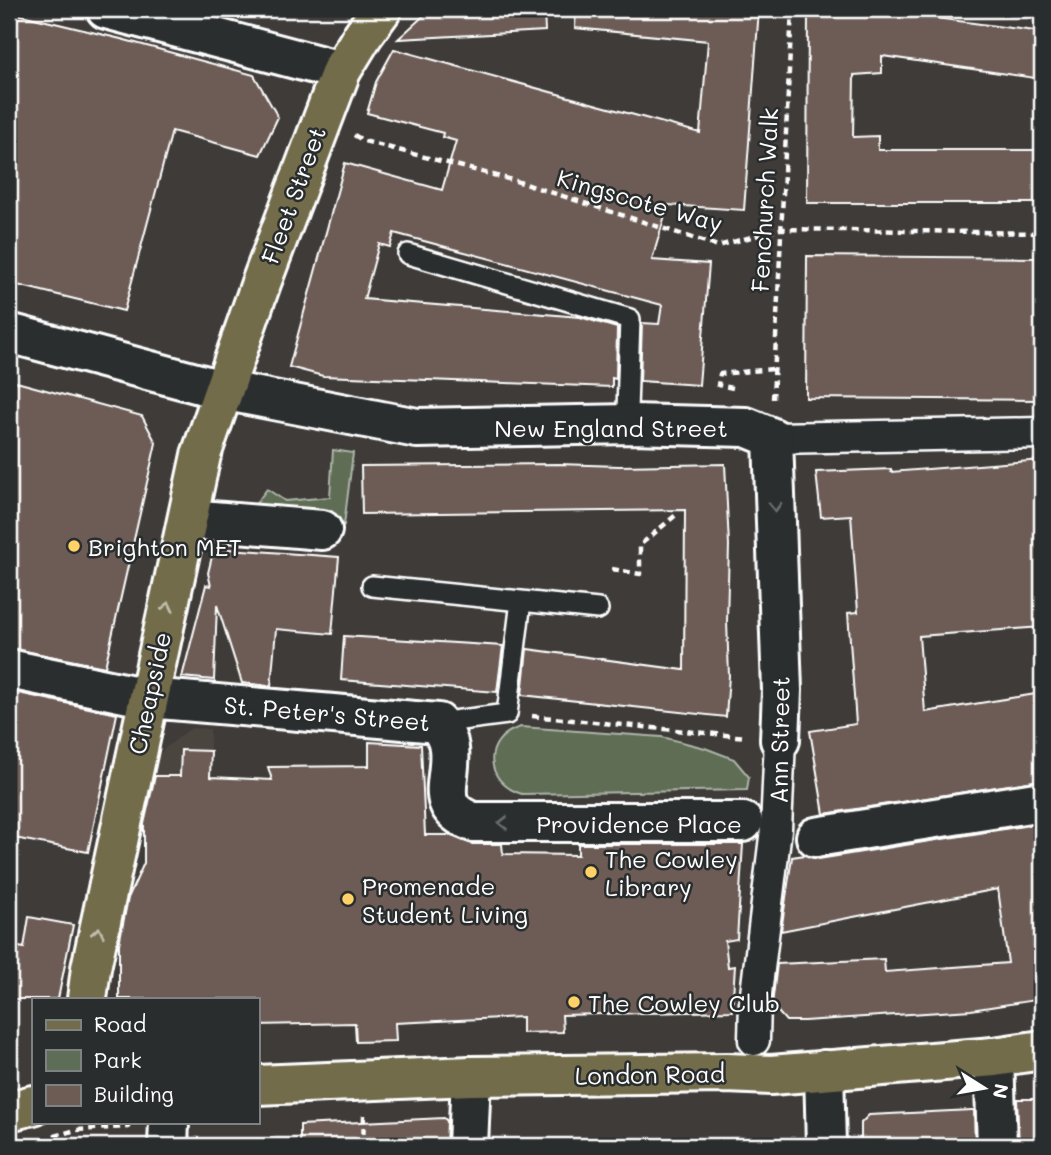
<svg xmlns="http://www.w3.org/2000/svg" width="1051" height="1155" font-family="Mali,sans-serif">
  <style>
    .built { fill: #4c4541 }
    .green { fill: #5e6d55; stroke: #aeb6aa; stroke-width: 2 }
    .building { fill: #6c5c54; stroke: #fff; stroke-width: 2 }
    .lines { fill: none; stroke-linecap: round; stroke-linejoin: round }
    .service-casing { stroke: #fff; stroke-width: 24 }
    .pedestrian-casing { stroke: #fff; stroke-width: 35 }
    .minor-casing { stroke: #fff; stroke-width: 44 }
    .tertiary-casing { stroke: #fff; stroke-width: 44 }
    .primary-casing { stroke: #fff; stroke-width: 44 }
    .trunk-casing { stroke: #fff; stroke-width: 44 }
    .path { stroke: #fff; stroke-width: 4.5; stroke-dasharray: 7 5; stroke-linecap: butt }
    .service { stroke: #2a2d2e; stroke-width: 19 }
    .pedestrian { stroke: #2a2d2e; stroke-width: 30 }
    .minor { stroke: #2a2d2e; stroke-width: 38 }
    .tertiary { stroke: #2a2d2e; stroke-width: 38 }
    .primary { stroke: #726c4b; stroke-width: 38 }
    .trunk { stroke: #726c4b; stroke-width: 38 }
    .oneway { stroke: #6a6c6d }
    .oneway2 { stroke: #c0bdae }
    .poi-dot { fill: #ffd166; stroke: #2a2d2e; stroke-width: 2.5 }
    .labels { text-anchor: middle; dominant-baseline: central; stroke-width: 5; stroke-linejoin: round; paint-order: stroke }
    .street-label { font-size: 24px; fill: #fff; stroke: #2a2d2e }
    .poi-label { font-size: 24px; fill: #fff; stroke: #2a2d2e; text-anchor: start }
  </style>
  <rect width="100%" height="100%" fill="#3e3b39"/>
  <filter id="ink" filterUnits="userSpaceOnUse"><feTurbulence type="fractalNoise" baseFrequency=".0143" numOctaves="2"/><feDisplacementMap in="SourceGraphic" scale="14" xChannelSelector="R" yChannelSelector="G"/><feConvolveMatrix kernelMatrix="1 2 1 2 8 2 1 2 1" color-interpolation-filters="sRGB"/></filter>
  <g filter="url(#ink)">
    <path class="built" d="M191,728L210,729V777L146,775L164,749Z"/>
    <path class="green" d="M333,450L353,453L344,525L248,514L267,489L285,501L330,497Z
      M521,727L662,737L705,748L734,759L749,777L747,790L522,794C484,783 481,738 521,727Z"/>
    <path class="building" d="M431,9H544L545,31L398,39Z
      M576,9H759L744,210L668,205L652,260L709,264L699,385L640,381L642,323L659,324L662,305L394,233L390,247L379,244L364,299L580,317L617,328L616,379L612,378V387L323,376L289,367L345,163L442,190L456,141L442,137L443,133L367,113L376,82L394,49L700,133L708,41L575,28Z
      M808,9H868L1042,32V79L882,56V73L854,75L853,137L878,136V150H1042V203H807Z
      M9,12L121,39L254,75L278,117L260,155L172,131L124,311L9,283Z
      M807,256L1042,258V400L806,398Z
      M9,380L142,416L156,443L105,667L9,648Z
      M1042,460V627L919,636L925,712L1042,693V780L824,814L810,731L856,724L848,613L858,612L851,515L821,517L816,472L891,469V472Z
      M559,464L619,466L725,464L729,545L727,622L729,676L726,717L522,695L527,649L684,670L685,510L362,514L361,466Z
      M214,548L339,557L332,634L276,629L271,686L242,683L217,605L214,680L182,677L206,585L211,586L208,573Z
      M344,636L503,646L497,692L341,680Z
      M9,691L117,714L88,852L9,837Z
      M369,742L421,745L425,835H449L472,844H502L503,854L578,855V844H743L737,939L725,941L728,967L735,966L732,1011L562,1015L563,1032L522,1033V1017L395,1023L396,1041L356,1042L355,1023L257,1025V999H119V944L128,898L144,863V824L155,776H180L181,750L211,751L210,777L272,780L268,767L369,766Z
      M1042,823V999L971,1010L804,1021H786L772,1005L777,964L884,959L885,972L1008,963L998,889L781,931L792,857L805,855L819,859Z
      M29,917L73,925L58,999H9V945L24,948Z
      M1017,1099H1042V1146H1019Z
      M972,1110H974L975,1146H861V1123L869,1115Z
      M444,1118L447,1121L446,1146H300V1125Z"/>
    <g class="lines">
      <g class="service-casing">
        <path id="service" d="M408,254L630,319L627,410L631,424
          M372,586L521,601
          M438,723L507,714L521,601L598,609"/>
      </g>
      <g class="pedestrian-casing">
        <path id="pedestrian" d="M773,438L1042,433
          M754,1040L755,1002L776,829L780,740"/>
      </g>
      <g class="minor-casing">
        <path id="minor" d="M106,9L341,71
          M222,390L417,428L631,424L746,427L773,438L782,690L780,740
          M188,519L322,530
          M9,669L148,698L438,723C443,731 448,738 449,748C453,780 431,807 473,822H743
          M816,837L1042,801
          M994,1057L997,1146
          M824,1070L826,1146
          M168,1146L169,1122
          M468,1146L471,1076"/>
      </g>
      <g class="tertiary-casing">
        <path id="tertiary" d="M9,333L222,390"/>
      </g>
      <g class="primary-casing">
        <path id="primary" d="M87,999L91,968L201,455L261,283L341,71L363,35L382,9"/>
      </g>
      <g class="trunk-casing">
        <path id="trunk" d="M257,1085L471,1076L727,1073L771,1075L994,1057L1042,1050
          M9,1111L33,1105"/>
      </g>
      <path class="path" d="M354,135L364,141L516,181L718,246L781,229L1042,233
        M9,222V227
        M9,266L17,269L9,300
        M733,388L718,385L720,374L773,369
        M773,399L792,9
        M612,569L640,574V545L676,515
        M532,716L746,737
        M54,1136L76,1130L128,1127V1122
        M363,1146L364,1115"/>
      <use href="#service" class="service"/>
      <use href="#pedestrian" class="pedestrian"/>
      <use href="#minor" class="minor"/>
      <use href="#tertiary" class="tertiary"/>
      <use href="#primary" class="primary"/>
      <use href="#trunk" class="trunk"/>
    </g>
    <defs><path id="oneway-chevron" d="M-2-3.5L2.5 0L-2 3.5" fill="none" stroke-width="1.6" stroke-linecap="round" stroke-linejoin="round" transform="scale(1.75)"/></defs>
    <g class="oneway">
      <use href="#oneway-chevron" transform="translate(775 507) rotate(88)"/>
      <use href="#oneway-chevron" transform="translate(503 823) rotate(180)"/>
    </g>
    <g class="oneway2">
      <use href="#oneway-chevron" transform="translate(168 607) rotate(-77)"/>
      <use href="#oneway-chevron" transform="translate(98 932) rotate(-78)"/>
    </g>
  </g>
  <g class="poi-dot">
    <circle cx="74" cy="546" r="7"/>
    <circle cx="591" cy="872" r="7"/>
    <circle cx="348" cy="899" r="7"/>
    <circle cx="574" cy="1002" r="7"/>
  </g>
  <g class="labels">
    <g class="street-label">
      <text transform="translate(293 195) rotate(-70)">Fleet Street</text>
      <text transform="translate(640 200) rotate(16)">Kingscote Way</text>
      <text transform="translate(764 200) rotate(-87)">Fenchurch Walk</text>
      <text x="611" y="427">New England Street</text>
      <text transform="translate(149 693) rotate(-78)">Cheapside</text>
      <text transform="translate(327 713) rotate(5)">St. Peter's Street</text>
      <text transform="translate(779 740) rotate(-89)">Ann Street</text>
      <text x="639" y="823">Providence Place</text>
      <text transform="translate(650 1074) rotate(-1)">London Road</text>
    </g>
    <g class="poi-label">
      <text x="88" y="546">Brighton MET</text>
      <text x="605" y="858">The Cowley<tspan x="605" dy="28">Library</tspan></text>
      <text x="362" y="885">Promenade<tspan x="362" dy="28">Student Living</tspan></text>
      <text x="588" y="1002">The Cowley Club</text>
    </g>
  </g>
  <rect width="1051" height="1155" fill="none" stroke="#2a2d2e" stroke-width="35"/>
  <rect x="18" y="18" width="1016" height="1120" fill="none" stroke="#fff" stroke-width="2.5" filter="url(#ink)"/>
  <rect x="32" y="998" width="228" height="126" fill="#2a2d2e" stroke="#7f8182" stroke-width="2"/>
  <rect x="46" y="1020" width="35" height="10" fill="#726c4b" stroke="#7f8182" stroke-width="2"/>
  <text x="94" y="1032" font-size="21" fill="#ffffff">Road</text>
  <rect x="46" y="1050" width="35" height="21" fill="#5e6d55" stroke="#7f8182" stroke-width="2"/>
  <text x="94" y="1068" font-size="21" fill="#ffffff">Park</text>
  <rect x="46" y="1085" width="35" height="21" fill="#6c5c54" stroke="#7f8182" stroke-width="2"/>
  <text x="94" y="1102" font-size="21" fill="#ffffff">Building</text>
  <g transform="translate(984 1088) rotate(101)" stroke="#2a2d2e" stroke-width="5" paint-order="stroke">
  <path d="M0-5L12 26L0 18L-12 26Z" fill="#ffffff"/>
  <text y="-10" font-size="19" font-weight="bold" text-anchor="middle" fill="#ffffff">N</text>
  </g>
</svg>
